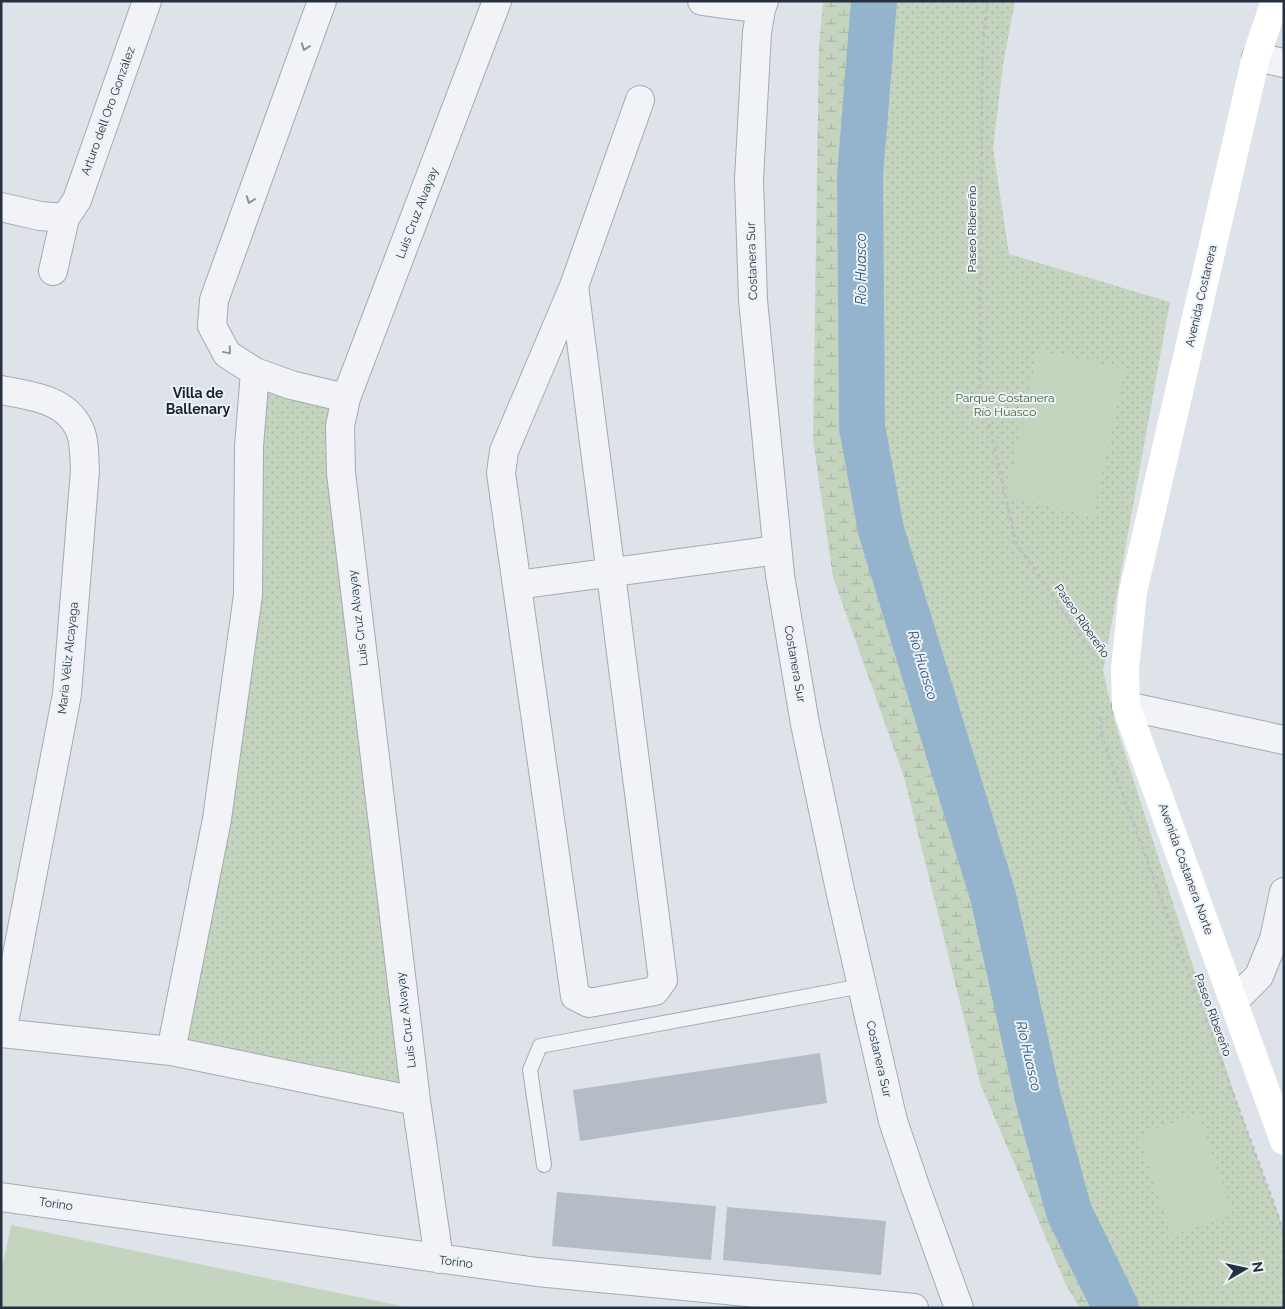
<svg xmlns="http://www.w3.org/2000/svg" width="1285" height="1309" font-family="Raleway,sans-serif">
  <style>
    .wetland { fill: url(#wetland-marsh) }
    .park { fill: url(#park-dots) }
    .pitch { fill: #c5d4be }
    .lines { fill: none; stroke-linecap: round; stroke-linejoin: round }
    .river { stroke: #94b4cd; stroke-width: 46 }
    .building { fill: #b4bcc6 }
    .service-casing { stroke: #a2aab3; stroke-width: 16 }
    .minor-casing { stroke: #a2aab3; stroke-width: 30 }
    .path { stroke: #bcc1c8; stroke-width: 3; stroke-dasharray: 4 4; stroke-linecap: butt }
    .service { stroke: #f1f3f7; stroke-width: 14 }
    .minor { stroke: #f1f3f7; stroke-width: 28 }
    .secondary { stroke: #fff; stroke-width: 28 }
    .oneway { stroke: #8b929c }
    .labels { text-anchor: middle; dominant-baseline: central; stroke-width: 4; stroke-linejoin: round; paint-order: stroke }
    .street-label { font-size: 12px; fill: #253141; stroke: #edf2f6 }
    .park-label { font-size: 12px; fill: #3c5f31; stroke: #edf2f6 }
    .water-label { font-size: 14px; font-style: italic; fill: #2b537a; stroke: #edf2f6 }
    .neighbourhood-label { font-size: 14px; font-weight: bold; fill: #172232; stroke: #edf2f6 }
  </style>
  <defs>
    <pattern id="wetland-marsh" width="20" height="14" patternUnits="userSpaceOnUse" patternTransform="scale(1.25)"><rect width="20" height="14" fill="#c5d4be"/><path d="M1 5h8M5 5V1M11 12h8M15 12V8" fill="none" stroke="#a9b6a4"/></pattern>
    <pattern id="park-dots" width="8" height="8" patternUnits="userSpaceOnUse" patternTransform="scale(1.25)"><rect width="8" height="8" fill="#c5d4be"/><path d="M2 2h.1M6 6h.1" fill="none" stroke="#a9b6a4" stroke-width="1.8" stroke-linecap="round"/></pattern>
  </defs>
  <rect width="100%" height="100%" fill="#dde3e9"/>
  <path class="wetland" d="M823,1H953L1194,1308H1080L1066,1285L980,1083L904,777L833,577L813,440L819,46Z"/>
  <path class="park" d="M874,1H1015L1003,65L993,148L1009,254L1170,302L1103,671L1115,722L1236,1100L1284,1231V1308H1116L1069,1212L1038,1098L993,896L881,530L862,427L860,176Z
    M259,377L342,400L412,1097L175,1048L220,823Z"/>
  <path class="pitch" d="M1038,350L1125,369L1093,516L1006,497Z
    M1199,1114L1233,1215L1173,1235L1138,1135Z
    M11,1225L401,1306L400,1308H1V1273Z"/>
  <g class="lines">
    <path class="river" d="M874,1L860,176L862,427L881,530L993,896L1038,1098L1069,1212L1116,1308"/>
  </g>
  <path class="building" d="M820,1053L827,1103L580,1141L573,1090Z
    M557,1192L716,1206L711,1260L552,1246Z
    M727,1207L886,1221L881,1275L723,1260Z"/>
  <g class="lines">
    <g class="service-casing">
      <path id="service" d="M544,1165L530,1070L540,1046L862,986"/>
    </g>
    <g class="minor-casing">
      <path id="minor" d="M322,1L214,300L212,326L227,354L255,372L291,385L346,398
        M702,1L761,9
        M764,1L761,9L757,32L749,180L753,300L780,575L805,724L840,890L893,1121L915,1186L959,1308
        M1256,57L1284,63
        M1,207L40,216L65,218
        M53,271L65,218L77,200L147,1
        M574,286L663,980L655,991L589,1003L575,996L501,473L504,451L574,286L640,100
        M1,390C30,396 64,398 79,428C85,440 84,457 85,470L67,694L2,1033
        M517,585L777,550
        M1126,706L1284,740
        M1234,1001L1259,976L1274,939L1284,892
        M1,1033L171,1051L416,1101
        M171,1051L217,819L248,595L249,446L255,372
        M1,1197L537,1272L914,1308
        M439,1259L416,1101L341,473L340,426L346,398L497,1"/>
    </g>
    <path class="path" d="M987,1L982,56L980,384L1016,543L1098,661
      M1100,717L1102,738L1284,1232"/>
    <use href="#service" class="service"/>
    <use href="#minor" class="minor"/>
    <path class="secondary" d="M1275,1L1256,57L1133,592L1125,669L1126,706L1284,1141"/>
  </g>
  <defs><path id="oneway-chevron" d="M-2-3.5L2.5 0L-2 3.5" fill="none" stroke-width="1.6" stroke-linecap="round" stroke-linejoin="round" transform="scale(1.25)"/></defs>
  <g class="oneway">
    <use href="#oneway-chevron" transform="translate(305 47) rotate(110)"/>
    <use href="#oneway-chevron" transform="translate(250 200) rotate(110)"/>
    <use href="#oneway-chevron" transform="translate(228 351) rotate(50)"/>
  </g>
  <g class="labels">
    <g class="street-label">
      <text transform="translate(108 111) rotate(-70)">Arturo dell Oro González</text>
      <text transform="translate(417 213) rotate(-69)">Luis Cruz Alvayay</text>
      <text transform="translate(972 229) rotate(-90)">Paseo Ribereño</text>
      <text transform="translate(752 261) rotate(-92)">Costanera Sur</text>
      <text transform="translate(1201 296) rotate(-77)">Avenida Costanera</text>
      <text transform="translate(358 618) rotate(-97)">Luis Cruz Alvayay</text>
      <text transform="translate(1082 621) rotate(55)">Paseo Ribereño</text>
      <text transform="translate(68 658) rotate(-84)">María Véliz Alcayaga</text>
      <text transform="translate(795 664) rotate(80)">Costanera Sur</text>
      <text transform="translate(1186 869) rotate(70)">Avenida Costanera Norte</text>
      <text transform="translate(1213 1015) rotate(70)">Paseo Ribereño</text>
      <text transform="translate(406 1020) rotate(-97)">Luis Cruz Alvayay</text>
      <text transform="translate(879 1059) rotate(77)">Costanera Sur</text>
      <text transform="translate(56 1204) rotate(8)">Torino</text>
      <text transform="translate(456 1262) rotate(7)">Torino</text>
    </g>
    <g class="park-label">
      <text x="1005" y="398">Parque Costanera<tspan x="1005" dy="14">Río Huasco</tspan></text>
    </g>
    <g class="water-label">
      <text transform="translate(861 269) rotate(-90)">Río Huasco</text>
      <text transform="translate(923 665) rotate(73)">Río Huasco</text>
      <text transform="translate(1029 1056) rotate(77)">Río Huasco</text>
    </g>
    <g class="neighbourhood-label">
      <text x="198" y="393">Villa de<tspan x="198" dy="16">Ballenary</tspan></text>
    </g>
  </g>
  <rect width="1285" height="1309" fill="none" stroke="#253141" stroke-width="5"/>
  <g transform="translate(1245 1269) rotate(81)" stroke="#edf2f6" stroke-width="4" paint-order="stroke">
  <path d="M0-4L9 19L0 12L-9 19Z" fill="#253141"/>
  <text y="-8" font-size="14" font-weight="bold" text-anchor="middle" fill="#253141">N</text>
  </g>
</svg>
